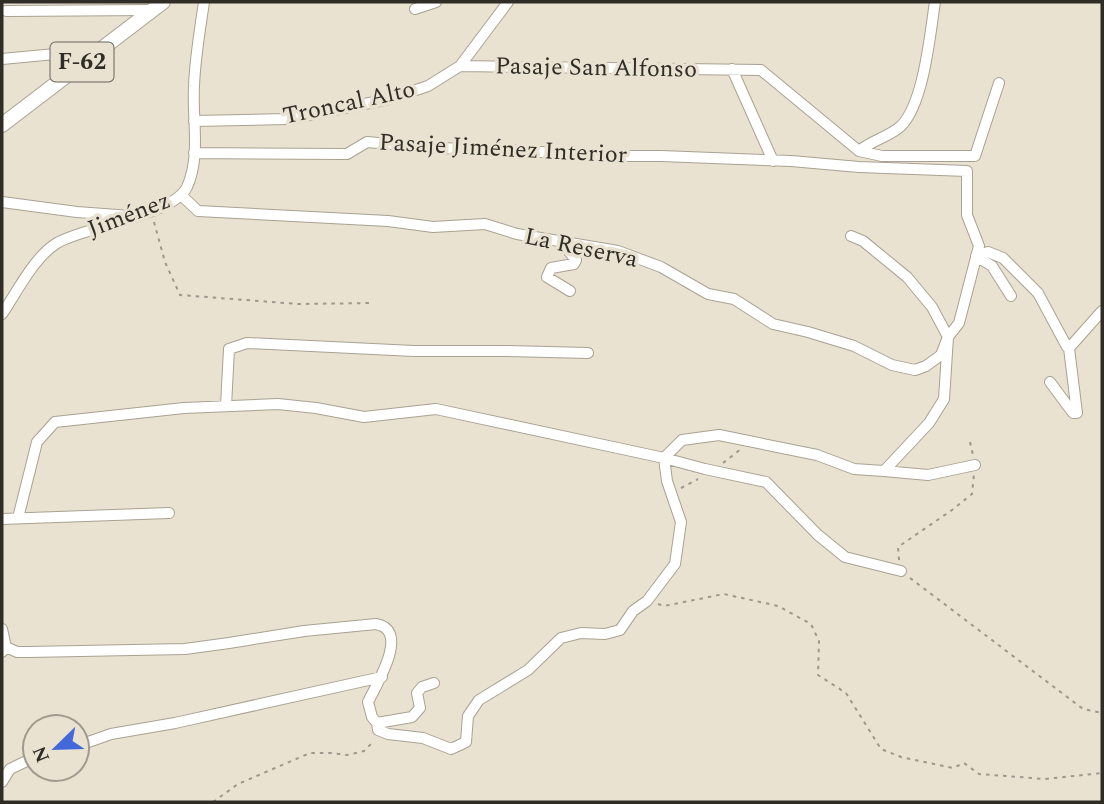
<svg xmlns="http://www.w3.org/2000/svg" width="1104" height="804" font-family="Spectral,serif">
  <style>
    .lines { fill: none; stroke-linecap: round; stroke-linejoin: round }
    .minor-casing { stroke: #a9a292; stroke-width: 12 }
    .major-casing { stroke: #a9a292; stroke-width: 16 }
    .path { stroke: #9e988c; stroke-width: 2; stroke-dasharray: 3.5 5; stroke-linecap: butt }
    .minor { stroke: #fff; stroke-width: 10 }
    .major { stroke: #fff; stroke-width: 14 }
    .labels { text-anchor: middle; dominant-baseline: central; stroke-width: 7; stroke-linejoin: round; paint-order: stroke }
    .shield { fill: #e9e2d1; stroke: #68635a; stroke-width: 2 }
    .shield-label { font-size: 23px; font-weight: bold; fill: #302d27 }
    .street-label { font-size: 24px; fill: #302d27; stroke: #e9e2d1 }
  </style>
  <rect width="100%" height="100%" fill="#e9e2d1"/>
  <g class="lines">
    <g class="minor-casing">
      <path id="minor" d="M935,2C930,34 924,103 901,126C889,137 872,140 859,151L882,156H975L999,83
        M415,9L436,2
        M6,11L152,10
        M2,59L66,53L80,63
        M460,66L761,70L859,151
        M732,69L773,161
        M194,121L286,119L300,117L389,99L428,86L460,66L508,2
        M181,195L198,211L388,221L433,227L485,224L517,234L618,251L661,267L708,294L734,299L773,324L808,332L854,346L892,365L915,370L926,366L941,355L948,337L959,323L979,246L967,215V171L859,167L791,161L661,156H604L507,150L437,148L367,142L347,154L194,153
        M2,202L77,212L131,216
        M560,241L576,260L574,264L551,268L547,277L570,291
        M976,256L988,252L1003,258L1038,293L1067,347L1069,348L1102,311
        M976,256L992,266L1011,296
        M2,314C17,292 34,257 57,243C85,226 173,216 187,187C201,156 192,119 194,86C195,58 200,30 204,2
        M1050,382L1073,413H1077L1069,348
        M226,406L229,349L247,343L414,351H507L588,353
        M884,471L928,475L975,465
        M18,518L37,442L55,422L184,408L278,404L316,408L364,417L436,409L664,458L705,469L766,482L818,535L845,557L901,571
        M2,519L169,513
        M2,629L6,647L2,652
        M6,647L17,652H28L185,649L229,643L304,631L376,624C411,630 376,685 368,702L372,717L377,723L378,730L388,734L423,738L451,749L466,742L468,716L479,700L528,670L561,638L581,633L605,634L620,630L633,611L647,601L675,564L681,522L667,481L664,458L682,440L719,435L817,455L854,469L884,471L929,423L944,399L948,337L932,307L907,277L863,241L851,236
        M377,723L412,717L420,708L417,693L422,687L434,683
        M77,746L111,734L175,723L382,677
        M2,782L10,769L35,757"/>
    </g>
    <g class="major-casing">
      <path id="major" d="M2,125L163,2"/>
    </g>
    <path class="path" d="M154,222L165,262L180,295L298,304L372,303
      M970,442L973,455
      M723,463L741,449
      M681,488L698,479
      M899,560L898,547L952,510L972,494L974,474
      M910,578L1083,709L1102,713
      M658,604L664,606L724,594L778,606L811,624L819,641L818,675L846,693L881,749L901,757L953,768L964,763L979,774L1045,779L1102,773
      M213,802L238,784L310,753H332L347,755L364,751L374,741"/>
    <use href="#minor" class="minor"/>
    <use href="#major" class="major"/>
  </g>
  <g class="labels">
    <rect class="shield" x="50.5" y="42.5" width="63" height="39" rx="5"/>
    <g class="shield-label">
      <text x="82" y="62">F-62</text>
    </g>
    <g class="street-label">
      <text transform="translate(596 68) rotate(1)">Pasaje San Alfonso</text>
      <text transform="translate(349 103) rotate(-12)">Troncal Alto</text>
      <text transform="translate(503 149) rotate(3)">Pasaje Jiménez Interior</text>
      <text transform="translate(129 215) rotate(-21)">Jiménez</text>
      <text transform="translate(581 248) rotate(12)">La Reserva</text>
    </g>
  </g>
  <rect width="1104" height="804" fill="none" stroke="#302d27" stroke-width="7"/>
  <g transform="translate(56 748) rotate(247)"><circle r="33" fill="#e9e2d1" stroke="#9f9a8d" stroke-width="2"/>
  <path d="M0-5L12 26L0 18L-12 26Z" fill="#4368da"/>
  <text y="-10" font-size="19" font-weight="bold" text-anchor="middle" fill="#302d27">N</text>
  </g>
</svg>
